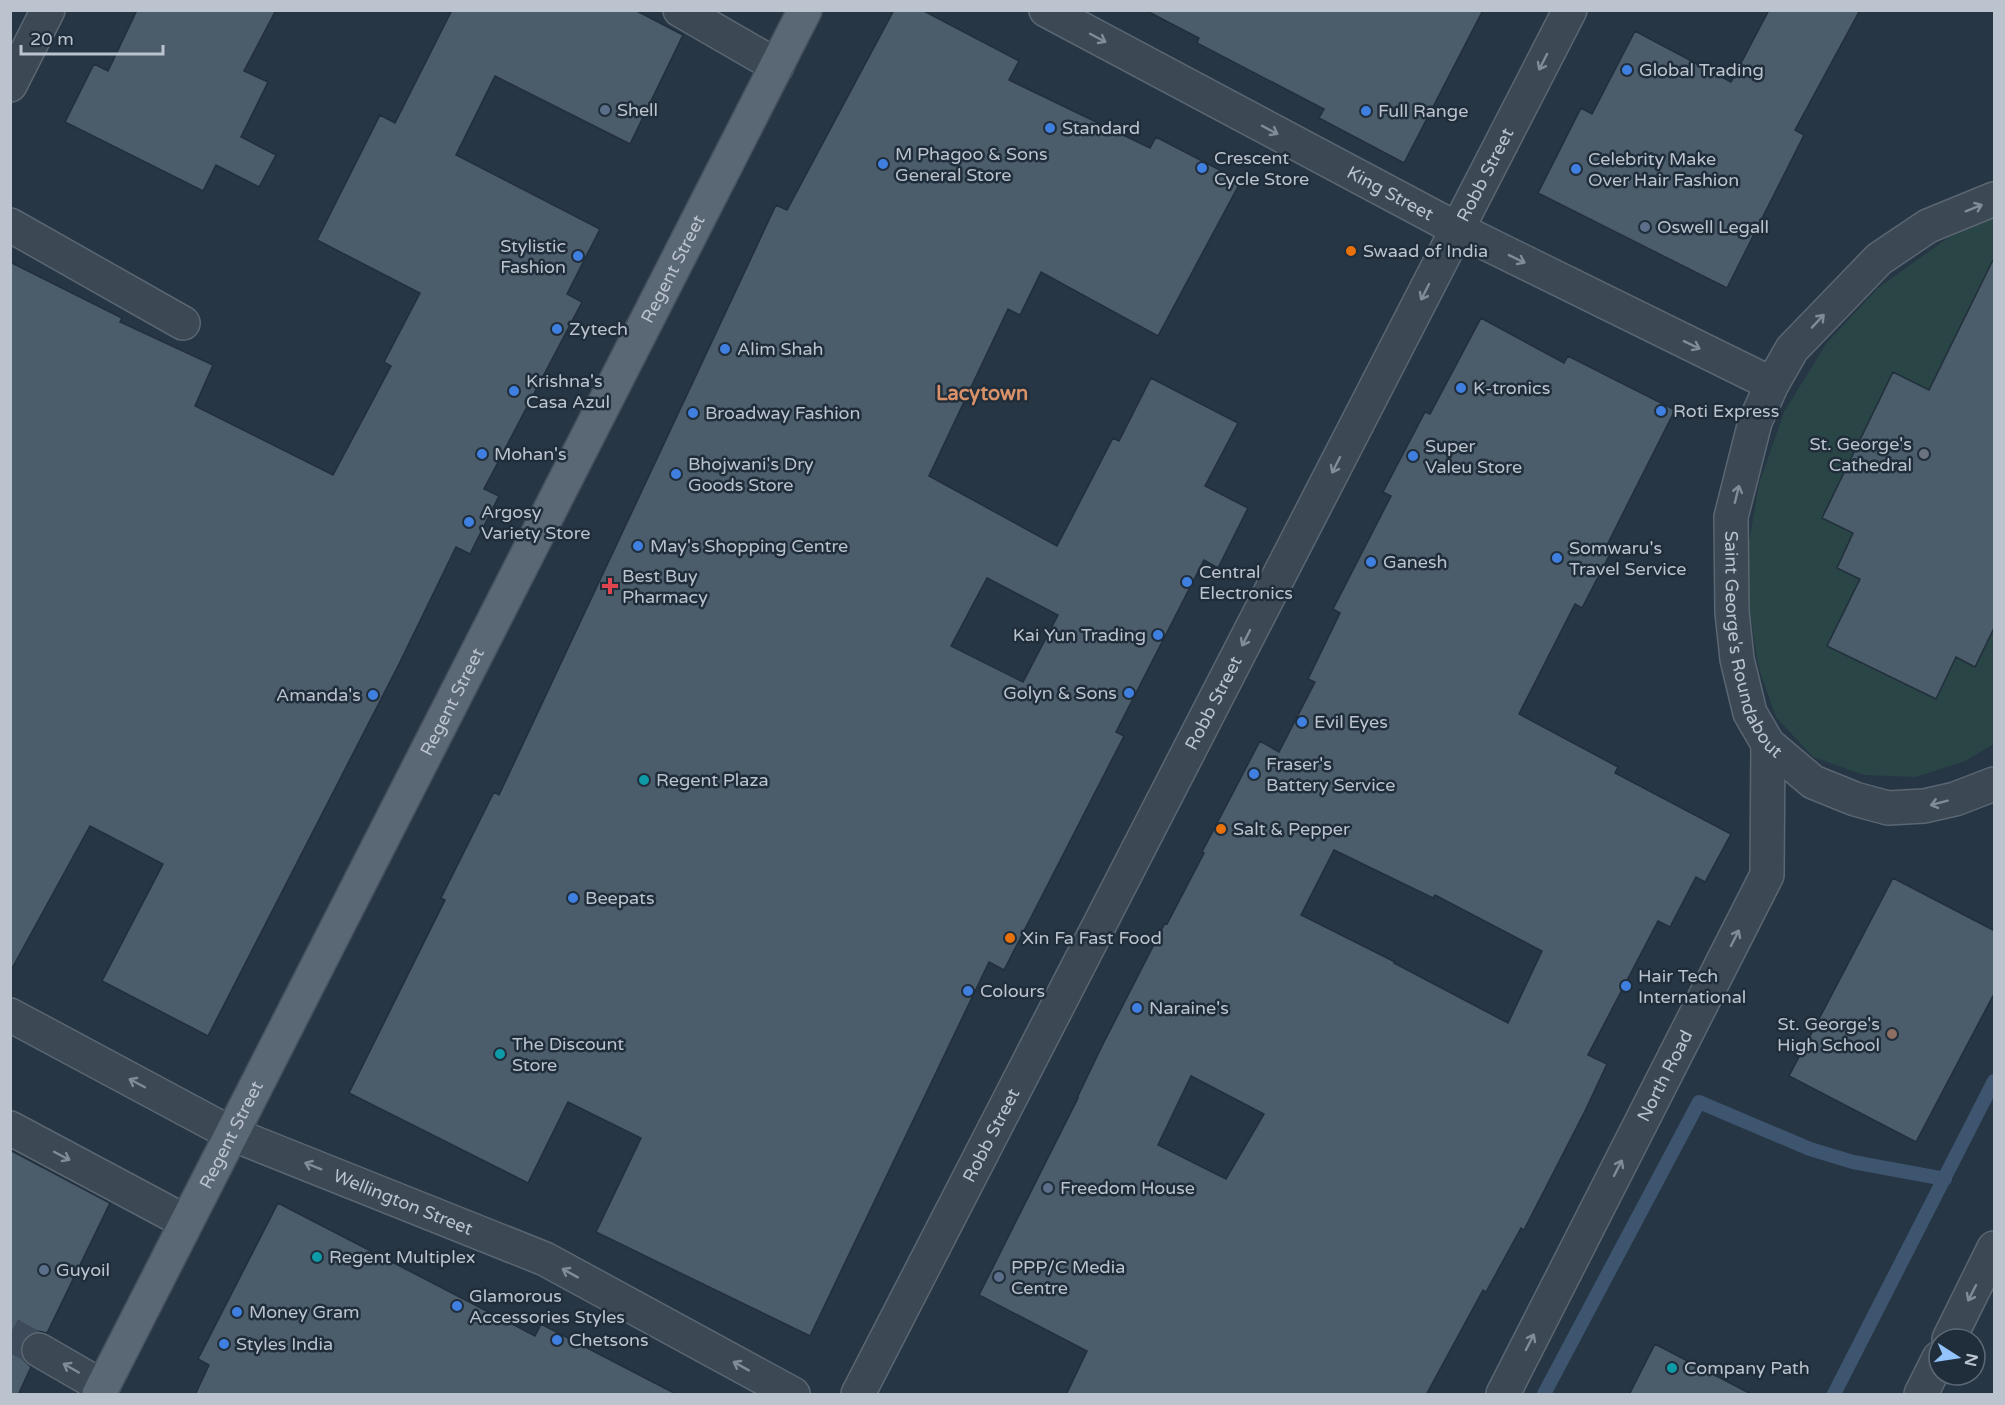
<svg xmlns="http://www.w3.org/2000/svg" width="2005" height="1405" font-family="'Varela Round',sans-serif">
  <style>
    .green { fill: #294546 }
    .lines { fill: none; stroke-linecap: round; stroke-linejoin: round }
    .stream { stroke: #3d556e; stroke-width: 14 }
    .building { fill: #4b5c6b; stroke: #222f3c; stroke-width: 1.5; fill-rule: evenodd }
    .minor-tunnel { stroke: #3d4b5a; stroke-width: 33; stroke-dasharray: 33 16; stroke-linecap: butt }
    .minor-casing { stroke: #5a6672; stroke-width: 36 }
    .major-casing { stroke: #45515e; stroke-width: 36 }
    .minor { stroke: #3c4854; stroke-width: 33 }
    .major { stroke: #5a6774; stroke-width: 33 }
    .oneway { stroke: #818c97 }
    .shop-dot { fill: #3f7fe0; stroke: #202d3a; stroke-width: 2 }
    .service-dot { fill: #5c6f8a; stroke: #202d3a; stroke-width: 2 }
    .food-dot { fill: #e8710a; stroke: #202d3a; stroke-width: 2 }
    .worship-dot { fill: #6b7280; stroke: #202d3a; stroke-width: 2 }
    .health-dot { fill: #e0444e; stroke: #202d3a; stroke-width: 2 }
    .culture-dot { fill: #0f9aa8; stroke: #202d3a; stroke-width: 2 }
    .education-dot { fill: #8d6e63; stroke: #202d3a; stroke-width: 2 }
    .labels { text-anchor: middle; dominant-baseline: central; stroke-width: 5; stroke-linejoin: round; paint-order: stroke }
    .poi-label { font-size: 18px; fill: #bac3ce; stroke: #202d3a; text-anchor: start }
    .street-label { font-size: 18px; fill: #bac3ce; stroke: #202d3a }
    .neighbourhood-label { font-size: 20px; font-weight: bold; fill: #d99169; stroke: #202d3a }
  </style>
  <rect width="100%" height="100%" fill="#273645"/>
  <path class="green" d="M1994,217V301L1976,293L1929,390L1893,372L1822,518L1853,533L1860,579L1827,646L1936,699L1956,657L1994,626V744L1965,761L1916,777L1864,775L1813,757L1776,717L1759,669L1750,613L1748,548L1759,484L1784,412L1826,344L1878,288L1948,238Z"/>
  <g class="lines">
    <path class="stream" d="M1544,1394L1699,1102L1810,1149L1853,1162L1945,1179
      M1834,1394L1994,1081"/>
  </g>
  <path class="building" d="M137,10H276L244,71L268,82L241,137L276,155L259,187L216,165L203,191L65,122L94,64L108,71Z
    M452,10H635L683,35L630,144L495,76L456,155L600,229L567,294L582,302L484,489L499,496L470,554L456,547L398,666L208,1036L102,981L163,864L90,826L10,972V262L122,318L120,322L213,365L195,406L333,475L391,366L384,362L420,293L317,240L380,115L395,123Z
    M894,10H922L1019,61L1009,80L1150,148L1156,137L1241,181L1158,336L1041,272L1020,315L1008,309L929,476L1057,546L1113,438L1119,441L1151,378L1238,423L1205,486L1248,508L1218,568L1204,560L1116,732L1124,736L1004,970L989,962L810,1336L596,1232L641,1138L568,1102L528,1183L349,1093L445,900L441,898L494,792L499,795L776,205L787,210ZM987,578L1058,615L1023,682L951,646Z
    M1145,10H1483L1404,163L1319,118L1324,109L1197,43L1199,38Z
    M1769,10H1860L1795,130L1804,135L1727,288L1538,193L1581,108L1592,114L1635,31L1731,82Z
    M1995,256V626L1975,667L1956,657L1936,699L1827,646L1860,579L1837,568L1853,533L1822,518L1893,372L1929,390Z
    M1481,318L1564,363L1568,356L1675,410L1606,547L1612,550L1582,608L1575,604L1519,714L1618,767L1615,773L1731,834L1705,882L1696,877L1670,927L1658,921L1588,1055L1607,1064L1585,1111L1524,1230L1521,1228L1486,1292L1483,1290L1426,1395H1066L1087,1351L979,1295L1078,1098H1077L1102,1046L1165,923L1167,924L1204,853L1202,852L1260,741L1279,752L1315,682L1308,679L1340,613L1333,609L1391,496L1383,492L1425,412L1430,414ZM1334,850L1433,898L1435,895L1542,951L1508,1023L1394,963L1395,962L1301,915ZM1191,1076L1264,1114L1226,1179L1158,1145Z
    M1893,878L1995,931V992L1916,1142L1789,1076Z
    M10,1150L110,1203L47,1333L38,1331L30,1334L23,1341L20,1349L23,1359L31,1367L18,1395H10Z
    M278,1203L535,1336L541,1324L678,1395H195L209,1365L198,1359Z
    M1655,1344L1753,1395H1629Z"/>
  <g class="lines">
    <path class="minor-tunnel" d="M10,1334L39,1350"/>
    <g class="minor-casing">
      <g id="minor">
        <path d="M680,10L777,66"/>
        <path id="s1" d="M1046,10L1457,229L1772,384"/>
        <path d="M10,85L48,10"/>
        <path id="s2" d="M1994,199L1928,226L1879,259L1792,349L1772,384L1755,422L1731,517L1732,612L1737,659L1750,713L1768,744L1813,782L1855,799L1888,808L1924,806L1955,799L1994,784"/>
        <path d="M10,225L183,323"/>
        <path id="s3" d="M10,1015L232,1134L545,1259L793,1394"/>
        <path d="M10,1128L186,1222"/>
        <path d="M1949,1339L1994,1248"/>
        <path d="M39,1350L103,1387"/>
        <path id="s4" d="M858,1394L1570,10"/>
        <path id="s5" d="M1503,1394L1767,875L1768,744"/>
        <path d="M1921,1394L1939,1358"/>
      </g>
    </g>
    <g class="major-casing">
      <g id="major">
        <path id="s6" d="M99,1394L805,10"/>
      </g>
    </g>
    <use href="#minor" class="minor"/>
    <use href="#major" class="major"/>
  </g>
  <defs><path id="oneway-shaft" d="M-6 0H5M1.5-3L5.5 0L1.5 3" fill="none" stroke-width="1.6" stroke-linecap="round" stroke-linejoin="round" transform="scale(1.5)"/></defs>
  <g class="oneway">
    <use href="#oneway-shaft" transform="translate(1098 38) rotate(28)"/>
    <use href="#oneway-shaft" transform="translate(1543 62) rotate(117)"/>
    <use href="#oneway-shaft" transform="translate(1270 130) rotate(28)"/>
    <use href="#oneway-shaft" transform="translate(1974 208) rotate(-22)"/>
    <use href="#oneway-shaft" transform="translate(1517 259) rotate(26)"/>
    <use href="#oneway-shaft" transform="translate(1425 292) rotate(117)"/>
    <use href="#oneway-shaft" transform="translate(1818 321) rotate(-47)"/>
    <use href="#oneway-shaft" transform="translate(1692 345) rotate(26)"/>
    <use href="#oneway-shaft" transform="translate(1336 465) rotate(117)"/>
    <use href="#oneway-shaft" transform="translate(1737 494) rotate(-76)"/>
    <use href="#oneway-shaft" transform="translate(1246 638) rotate(117)"/>
    <use href="#oneway-shaft" transform="translate(1939 803) rotate(165)"/>
    <use href="#oneway-shaft" transform="translate(1735 938) rotate(-63)"/>
    <use href="#oneway-shaft" transform="translate(137 1083) rotate(-152)"/>
    <use href="#oneway-shaft" transform="translate(62 1156) rotate(28)"/>
    <use href="#oneway-shaft" transform="translate(313 1166) rotate(-158)"/>
    <use href="#oneway-shaft" transform="translate(1618 1168) rotate(-63)"/>
    <use href="#oneway-shaft" transform="translate(570 1273) rotate(-151)"/>
    <use href="#oneway-shaft" transform="translate(1972 1293) rotate(117)"/>
    <use href="#oneway-shaft" transform="translate(1530 1342) rotate(-63)"/>
    <use href="#oneway-shaft" transform="translate(741 1366) rotate(-151)"/>
    <use href="#oneway-shaft" transform="translate(71 1368) rotate(-150)"/>
  </g>
  <g class="shop-dot">
    <circle cx="1627" cy="70" r="6"/>
    <circle cx="1366" cy="111" r="6"/>
    <circle cx="1050" cy="128" r="6"/>
    <circle cx="883" cy="164" r="6"/>
    <circle cx="1202" cy="168" r="6"/>
    <circle cx="1576" cy="169" r="6"/>
    <circle cx="578" cy="256" r="6"/>
    <circle cx="557" cy="329" r="6"/>
    <circle cx="725" cy="349" r="6"/>
    <circle cx="1461" cy="388" r="6"/>
    <circle cx="514" cy="391" r="6"/>
    <circle cx="1661" cy="411" r="6"/>
    <circle cx="693" cy="413" r="6"/>
    <circle cx="482" cy="454" r="6"/>
    <circle cx="1413" cy="456" r="6"/>
    <circle cx="676" cy="474" r="6"/>
    <circle cx="469" cy="522" r="6"/>
    <circle cx="638" cy="546" r="6"/>
    <circle cx="1557" cy="558" r="6"/>
    <circle cx="1371" cy="562" r="6"/>
    <circle cx="1187" cy="582" r="6"/>
    <circle cx="1158" cy="635" r="6"/>
    <circle cx="1129" cy="693" r="6"/>
    <circle cx="373" cy="695" r="6"/>
    <circle cx="1302" cy="722" r="6"/>
    <circle cx="1254" cy="774" r="6"/>
    <circle cx="573" cy="898" r="6"/>
    <circle cx="1626" cy="986" r="6"/>
    <circle cx="968" cy="991" r="6"/>
    <circle cx="1137" cy="1008" r="6"/>
    <circle cx="457" cy="1306" r="6"/>
    <circle cx="237" cy="1312" r="6"/>
    <circle cx="557" cy="1340" r="6"/>
    <circle cx="224" cy="1344" r="6"/>
  </g>
  <g class="service-dot">
    <circle cx="605" cy="110" r="6"/>
    <circle cx="1645" cy="227" r="6"/>
    <circle cx="1048" cy="1188" r="6"/>
    <circle cx="44" cy="1270" r="6"/>
    <circle cx="999" cy="1277" r="6"/>
  </g>
  <g class="food-dot">
    <circle cx="1351" cy="251" r="6"/>
    <circle cx="1221" cy="829" r="6"/>
    <circle cx="1010" cy="938" r="6"/>
  </g>
  <circle class="worship-dot" cx="1924" cy="454" r="6"/>
  <path class="health-dot" d="M607 577h6v6h6v6h-6v6h-6v-6h-6v-6h6z"/>
  <g class="culture-dot">
    <circle cx="644" cy="780" r="6"/>
    <circle cx="500" cy="1054" r="6"/>
    <circle cx="317" cy="1257" r="6"/>
    <circle cx="1672" cy="1368" r="6"/>
  </g>
  <circle class="education-dot" cx="1892" cy="1034" r="6"/>
  <g class="labels">
    <g class="poi-label">
      <text x="1639" y="70">Global Trading</text>
      <text x="617" y="110">Shell</text>
      <text x="1378" y="111">Full Range</text>
      <text x="1062" y="128">Standard</text>
      <text x="895" y="154">M Phagoo &amp; Sons<tspan x="895" dy="21">General Store</tspan></text>
      <text x="1214" y="158">Crescent<tspan x="1214" dy="21">Cycle Store</tspan></text>
      <text x="1588" y="159">Celebrity Make<tspan x="1588" dy="21">Over Hair Fashion</tspan></text>
      <text x="1657" y="227">Oswell Legall</text>
      <text x="566" y="246" text-anchor="end">Stylistic<tspan x="566" dy="21">Fashion</tspan></text>
      <text x="1363" y="251">Swaad of India</text>
      <text x="569" y="329">Zytech</text>
      <text x="737" y="349">Alim Shah</text>
      <text x="526" y="381">Krishna's<tspan x="526" dy="21">Casa Azul</tspan></text>
      <text x="1473" y="388">K-tronics</text>
      <text x="1673" y="411">Roti Express</text>
      <text x="705" y="413">Broadway Fashion</text>
      <text x="1912" y="444" text-anchor="end">St. George's<tspan x="1912" dy="21">Cathedral</tspan></text>
      <text x="1425" y="446">Super<tspan x="1425" dy="21">Valeu Store</tspan></text>
      <text x="494" y="454">Mohan's</text>
      <text x="688" y="464">Bhojwani's Dry<tspan x="688" dy="21">Goods Store</tspan></text>
      <text x="481" y="512">Argosy<tspan x="481" dy="21">Variety Store</tspan></text>
      <text x="650" y="546">May's Shopping Centre</text>
      <text x="1569" y="548">Somwaru's<tspan x="1569" dy="21">Travel Service</tspan></text>
      <text x="1383" y="562">Ganesh</text>
      <text x="1199" y="572">Central<tspan x="1199" dy="21">Electronics</tspan></text>
      <text x="622" y="576">Best Buy<tspan x="622" dy="21">Pharmacy</tspan></text>
      <text x="1146" y="635" text-anchor="end">Kai Yun Trading</text>
      <text x="1117" y="693" text-anchor="end">Golyn &amp; Sons</text>
      <text x="361" y="695" text-anchor="end">Amanda's</text>
      <text x="1314" y="722">Evil Eyes</text>
      <text x="1266" y="764">Fraser's<tspan x="1266" dy="21">Battery Service</tspan></text>
      <text x="656" y="780">Regent Plaza</text>
      <text x="1233" y="829">Salt &amp; Pepper</text>
      <text x="585" y="898">Beepats</text>
      <text x="1022" y="938">Xin Fa Fast Food</text>
      <text x="1638" y="976">Hair Tech<tspan x="1638" dy="21">International</tspan></text>
      <text x="980" y="991">Colours</text>
      <text x="1149" y="1008">Naraine's</text>
      <text x="1880" y="1024" text-anchor="end">St. George's<tspan x="1880" dy="21">High School</tspan></text>
      <text x="512" y="1044">The Discount<tspan x="512" dy="21">Store</tspan></text>
      <text x="1060" y="1188">Freedom House</text>
      <text x="329" y="1257">Regent Multiplex</text>
      <text x="1011" y="1267">PPP/C Media<tspan x="1011" dy="21">Centre</tspan></text>
      <text x="56" y="1270">Guyoil</text>
      <text x="469" y="1296">Glamorous<tspan x="469" dy="21">Accessories Styles</tspan></text>
      <text x="249" y="1312">Money Gram</text>
      <text x="569" y="1340">Chetsons</text>
      <text x="236" y="1344">Styles India</text>
      <text x="1684" y="1368">Company Path</text>
    </g>
    <g class="street-label">
      <text stroke="none"><textPath href="#s4" startOffset="1371">Robb Street</textPath></text>
      <text stroke="none"><textPath href="#s1" startOffset="390">King Street</textPath></text>
      <text stroke="none"><textPath href="#s6" startOffset="1263">Regent Street</textPath></text>
      <text stroke="none"><textPath href="#s2" startOffset="567">Saint George's Roundabout</textPath></text>
      <text stroke="none"><textPath href="#s6" startOffset="777">Regent Street</textPath></text>
      <text stroke="none"><textPath href="#s4" startOffset="777">Robb Street</textPath></text>
      <text stroke="none"><textPath href="#s5" startOffset="357">North Road</textPath></text>
      <text stroke="none"><textPath href="#s6" startOffset="291">Regent Street</textPath></text>
      <text stroke="none"><textPath href="#s4" startOffset="291">Robb Street</textPath></text>
      <text stroke="none"><textPath href="#s3" startOffset="436">Wellington Street</textPath></text>
    </g>
    <g class="neighbourhood-label">
      <text x="982" y="394">Lacytown</text>
    </g>
  </g>
  <rect width="2005" height="1405" fill="none" stroke="#bac3ce" stroke-width="24"/>
  <g transform="translate(1957 1357) rotate(102)"><circle r="28" fill="#202d3a" stroke="#5e6975" stroke-width="1.5"/>
  <path d="M0-4.5L10 22L0 15L-10 22Z" fill="#92c3fb"/>
  <text y="-9" font-size="16" font-weight="bold" text-anchor="middle" fill="#bac3ce">N</text>
  </g>
  <path d="M21 45v9h142v-9" fill="none" stroke="#bac3ce" stroke-width="3"/>
  <text x="30" y="45" font-size="18" fill="#bac3ce" stroke="#202d3a" stroke-width="4.5" paint-order="stroke">20 m</text>
</svg>
